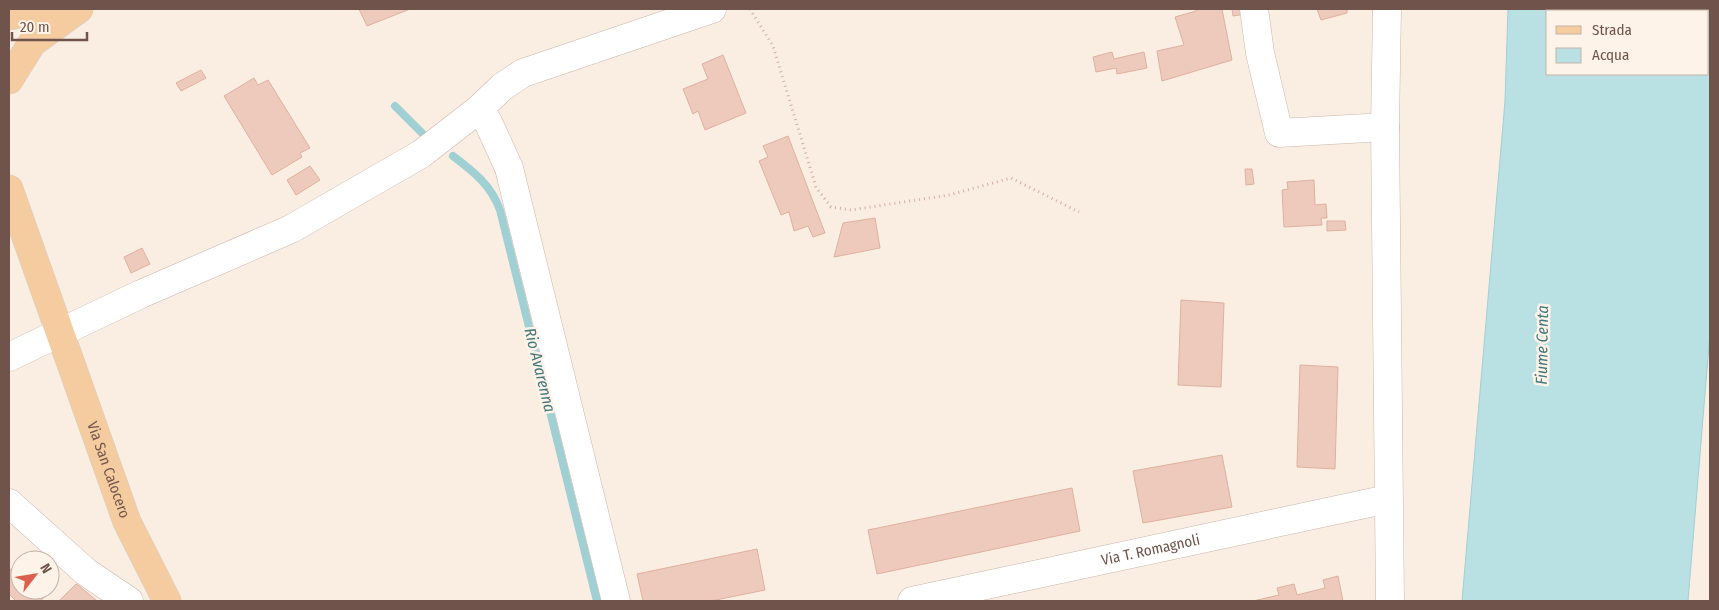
<svg xmlns="http://www.w3.org/2000/svg" width="1719" height="610" font-family="'Fira Sans Condensed',sans-serif">
  <style>
    .water { fill: #b9e0e2; stroke: #a0d0d3; fill-rule: evenodd }
    .lines { fill: none; stroke-linecap: round; stroke-linejoin: round }
    .stream { stroke: #a0d0d3; stroke-width: 8 }
    .building { fill: #eecabc; stroke: #dfb09e }
    .minor-casing { stroke: #cab5aa; stroke-width: 29 }
    .major-casing { stroke: #d7cfcd; stroke-width: 29 }
    .path { stroke: #d2aea0; stroke-width: 3; stroke-dasharray: 1 4; stroke-linecap: butt }
    .minor { stroke: #fff; stroke-width: 28 }
    .major { stroke: #f5cc9f; stroke-width: 28 }
    .labels { text-anchor: middle; dominant-baseline: central; stroke-width: 5; stroke-linejoin: round; paint-order: stroke }
    .street-label { font-size: 15px; fill: #70544b; stroke: #fef3e8 }
    .water-label { font-size: 16px; font-style: italic; fill: #43787b; stroke: #fef3e8 }
  </style>
  <rect width="100%" height="100%" fill="#faeee2"/>
  <path class="water" d="M1508,9H1710V333L1688,601H1462L1505,101ZM1548,11H1708V74H1548Z"/>
  <g class="lines">
    <path class="stream" d="M395,106L423,134
      M453,156C474,172 491,185 500,210L597,601"/>
  </g>
  <path class="building" d="M359,9H410L367,26Z
    M1196,9H1222L1232,60L1162,81L1157,51L1184,45L1175,17L1196,11Z
    M1232,9H1245L1246,14L1233,16Z
    M1317,9H1347V13L1321,20Z
    M1112,52L1114,59L1144,52L1147,68L1117,74L1116,68L1096,72L1093,57Z
    M723,55L746,113L705,130L698,111L693,114L683,89L708,79L702,64Z
    M201,70L206,78L181,91L176,83Z
    M254,78L258,85L268,80L310,148L300,153L302,157L272,175L224,96Z
    M788,136L825,233L813,237L808,226L794,231L789,212L781,215L759,161L768,157L763,146Z
    M310,166L320,180L296,195L287,180Z
    M1245,169H1252L1254,184L1246,185Z
    M1314,180L1315,205L1326,204L1327,218H1321L1322,225L1284,227L1282,190L1288,189L1287,182Z
    M875,218L880,248L834,257L843,223Z
    M1327,221H1345L1346,230L1327,231Z
    M142,248L150,264L131,273L124,257Z
    M1181,300L1224,303L1221,387L1178,385Z
    M1300,365L1338,367L1335,469L1297,467Z
    M1222,455L1232,507L1143,523L1133,471Z
    M1072,488L1080,531L877,574L868,530Z
    M757,549L765,590L711,601H643L637,574Z
    M20,561V590H48L50,592L40,601H16L9,594V571Z
    M1338,576L1343,601H1253L1279,595L1277,588L1294,584L1297,595L1325,588L1323,580Z
    M76,584L78,585L97,601H59Z"/>
  <g class="lines">
    <g class="minor-casing">
      <g id="minor">
        <path d="M1254,9L1260,53L1279,133L1385,127"/>
        <path d="M1387,9L1385,127L1390,601"/>
        <path d="M479,109L488,122L509,168L616,601"/>
        <path d="M9,357L141,294L291,229L421,154L479,109L502,87L523,73L712,9"/>
        <path d="M9,503L86,572L129,601"/>
        <path id="s1" d="M912,601L1388,499"/>
      </g>
    </g>
    <g class="major-casing">
      <g id="major">
        <path d="M9,16L54,9"/>
        <path d="M9,80L32,43L79,9"/>
        <path id="s2" d="M9,189L127,522L167,601"/>
      </g>
    </g>
    <path class="path" d="M750,9L773,46L816,187L831,207L851,210L949,195L1011,178L1079,212"/>
    <use href="#minor" class="minor"/>
    <use href="#major" class="major"/>
  </g>
  <g class="labels">
    <g class="street-label">
      <text stroke="none"><textPath href="#s2" startOffset="298">Via San Calocero</textPath></text>
      <text stroke="none"><textPath href="#s1" startOffset="244">Via T. Romagnoli</textPath></text>
    </g>
    <g class="water-label">
      <text transform="translate(1542 345) rotate(-89)">Fiume Centa</text>
      <text transform="translate(540 370) rotate(76)">Rio Avarenna</text>
    </g>
  </g>
  <rect width="1719" height="610" fill="none" stroke="#70544b" stroke-width="20"/>
  <rect x="1546" y="10" width="162" height="65" fill="#fef3e8" stroke="#c5b3a9"/>
  <rect x="1556" y="26" width="25" height="8" fill="#f5cc9f" stroke="#c5b3a9"/>
  <text x="1592" y="35" font-size="15" fill="#70544b">Strada</text>
  <rect x="1556" y="48" width="25" height="15" fill="#b9e0e2" stroke="#c5b3a9"/>
  <text x="1592" y="60" font-size="15" fill="#70544b">Acqua</text>
  <g transform="translate(35 575) rotate(59)"><circle r="24" fill="#fef3e8" stroke="#c5b3a9"/>
  <path d="M0-4L9 19L0 12L-9 19Z" fill="#dc6050"/>
  <text y="-8" font-size="14" font-weight="bold" text-anchor="middle" fill="#70544b">N</text>
  </g>
  <path d="M12 32v8h75v-8" fill="none" stroke="#70544b" stroke-width="2.5"/>
  <text x="20" y="32" font-size="15" fill="#70544b" stroke="#fef3e8" stroke-width="4" paint-order="stroke">20 m</text>
</svg>
